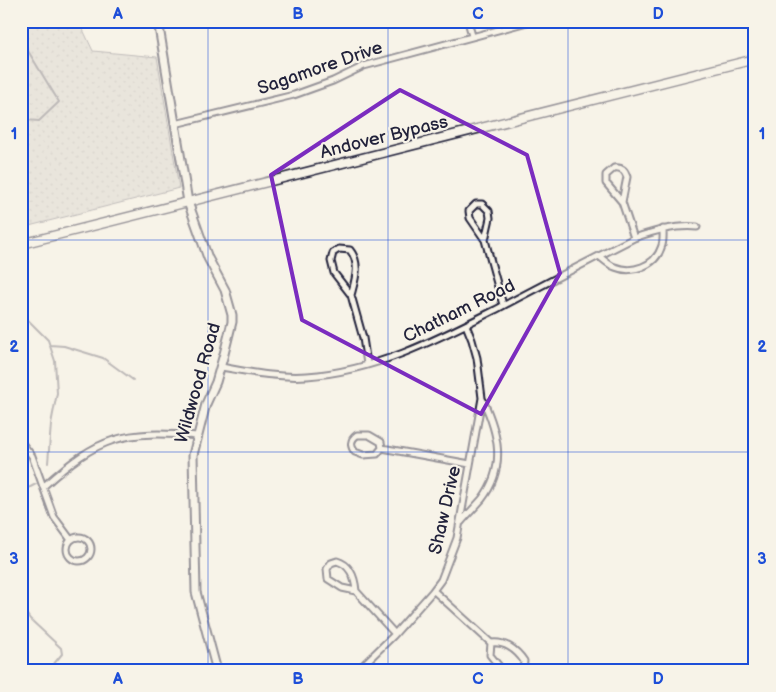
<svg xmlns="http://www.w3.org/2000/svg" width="776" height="692" font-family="'Balsamiq Sans',sans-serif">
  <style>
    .park { fill: url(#park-dots); stroke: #7d7c85 }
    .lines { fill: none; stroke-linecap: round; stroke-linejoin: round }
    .stream { stroke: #76747f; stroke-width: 2 }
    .street-casing { stroke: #22223b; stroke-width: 9 }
    .secondary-casing { stroke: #22223b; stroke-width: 11 }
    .primary-casing { stroke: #22223b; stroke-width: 11 }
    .street { stroke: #f7f3e8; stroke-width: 5 }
    .secondary { stroke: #f7f3e8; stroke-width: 7 }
    .primary { stroke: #f7f3e8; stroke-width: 8 }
    .marked { fill: none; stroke: #7b2cbf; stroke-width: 4; stroke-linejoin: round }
    .grid { fill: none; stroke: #1d4ed8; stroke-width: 1; stroke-opacity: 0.55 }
    .labels { text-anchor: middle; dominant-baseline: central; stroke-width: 4.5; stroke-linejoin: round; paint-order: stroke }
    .street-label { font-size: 18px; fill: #22223b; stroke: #f7f3e8 }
    .neatline { fill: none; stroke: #1d4ed8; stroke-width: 2 }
    .grid-label { font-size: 16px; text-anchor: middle; font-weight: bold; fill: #1d4ed8 }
  </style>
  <defs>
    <pattern id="park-dots" width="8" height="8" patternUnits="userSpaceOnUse" patternTransform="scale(1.25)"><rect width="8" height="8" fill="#d8d5cf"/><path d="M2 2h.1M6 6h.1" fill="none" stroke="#b9b7b3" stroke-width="1.8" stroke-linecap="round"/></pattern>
  </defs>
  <rect width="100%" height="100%" fill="#f7f3e8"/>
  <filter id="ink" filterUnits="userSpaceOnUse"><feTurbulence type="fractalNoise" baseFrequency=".02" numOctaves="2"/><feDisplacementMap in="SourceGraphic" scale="10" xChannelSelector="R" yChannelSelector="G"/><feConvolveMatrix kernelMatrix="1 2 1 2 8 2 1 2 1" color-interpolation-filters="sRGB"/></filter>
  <g filter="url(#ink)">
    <path class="park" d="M21,21H79L93,51L157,57L179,188L21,228Z"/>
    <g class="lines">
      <path class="stream" d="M21,31L25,46L59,102L39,121L25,120L21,126
        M21,259C25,265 25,268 21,275
        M21,292L25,317L48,340L55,361L57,393L51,424L48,463
        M50,345L64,346L103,358L133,380
        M21,492L36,484
        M21,606L30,619L61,648L62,654L48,671"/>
      <g class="street-casing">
        <path id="street" d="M468,21L472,36
          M175,124L294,95L333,81L364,66L531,21
          M622,202L627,177C625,170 621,167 614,168L606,175V183L622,202L634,238
          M485,240L490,218L489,211L482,204H476L469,211L470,218L485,240L503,305
          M599,256C604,260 609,265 615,267C632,274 655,266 661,248C664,242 663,235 663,229
          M351,295C355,280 361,264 350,250L339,249L333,253L331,261L334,273L351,295L363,338L367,364
          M221,367C249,372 278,378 307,376C377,371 438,339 499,308C544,284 589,261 634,238C655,231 674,225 697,227
          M21,442L32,456L54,517L71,540
          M382,448L377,454L363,455L355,452C350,446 350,440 357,435H369L381,442L382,448L470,464
          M44,486C99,436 124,430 197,436
          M461,522C468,514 475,507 482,499C507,466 498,433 483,400
          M67 549a12 12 0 1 1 24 0a12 12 0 1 1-24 0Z
          M356,591C355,579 351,565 337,561L331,563L327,569L328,579L342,588L356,591L395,634
          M434,591L491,643C504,641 516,649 524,661L523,671
          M491,643L490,655L503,671
          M357,671L393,636L432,592L441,580L457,538L482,398L477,358L472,340L466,325"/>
      </g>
      <g class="secondary-casing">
        <path id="secondary" d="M158,21L188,202L208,258L225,290L232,315V322L224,354L216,382L206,404L193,455L196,592L217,671"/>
      </g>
      <g class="primary-casing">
        <path id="primary" d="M21,244L755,59"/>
      </g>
      <use href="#street" class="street"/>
      <use href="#secondary" class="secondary"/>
      <use href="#primary" class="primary"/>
    </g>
  </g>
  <path d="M0 0H776V692H0ZM400,90L527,155L560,273L481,414L302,320L271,175Z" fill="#f7f3e8" fill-opacity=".55" fill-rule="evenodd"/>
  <path class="marked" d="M400,90L527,155L560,273L481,414L302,320L271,175Z"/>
  <path class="grid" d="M208,21V671M388,21V671M568,21V671M21,240H755M21,452H755"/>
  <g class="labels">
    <g class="street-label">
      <text transform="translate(320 68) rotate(-19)">Sagamore Drive</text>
      <text transform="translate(384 137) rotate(-14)">Andover Bypass</text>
      <text transform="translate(459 311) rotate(-26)">Chatham Road</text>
      <text transform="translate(198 383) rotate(-74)">Wildwood Road</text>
      <text transform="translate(445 510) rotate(-77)">Shaw Drive</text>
    </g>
  </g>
  <rect width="776" height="692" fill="none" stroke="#f7f3e8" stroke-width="55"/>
  <rect x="28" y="28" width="720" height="636" class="neatline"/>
  <g class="grid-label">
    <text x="118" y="19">A</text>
    <text x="298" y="19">B</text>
    <text x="478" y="19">C</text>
    <text x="658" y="19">D</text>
    <text x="14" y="139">1</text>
    <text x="762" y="139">1</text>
    <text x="14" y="352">2</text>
    <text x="762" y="352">2</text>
    <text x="14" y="564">3</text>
    <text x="762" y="564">3</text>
    <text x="118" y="684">A</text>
    <text x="298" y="684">B</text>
    <text x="478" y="684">C</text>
    <text x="658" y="684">D</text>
  </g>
</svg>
